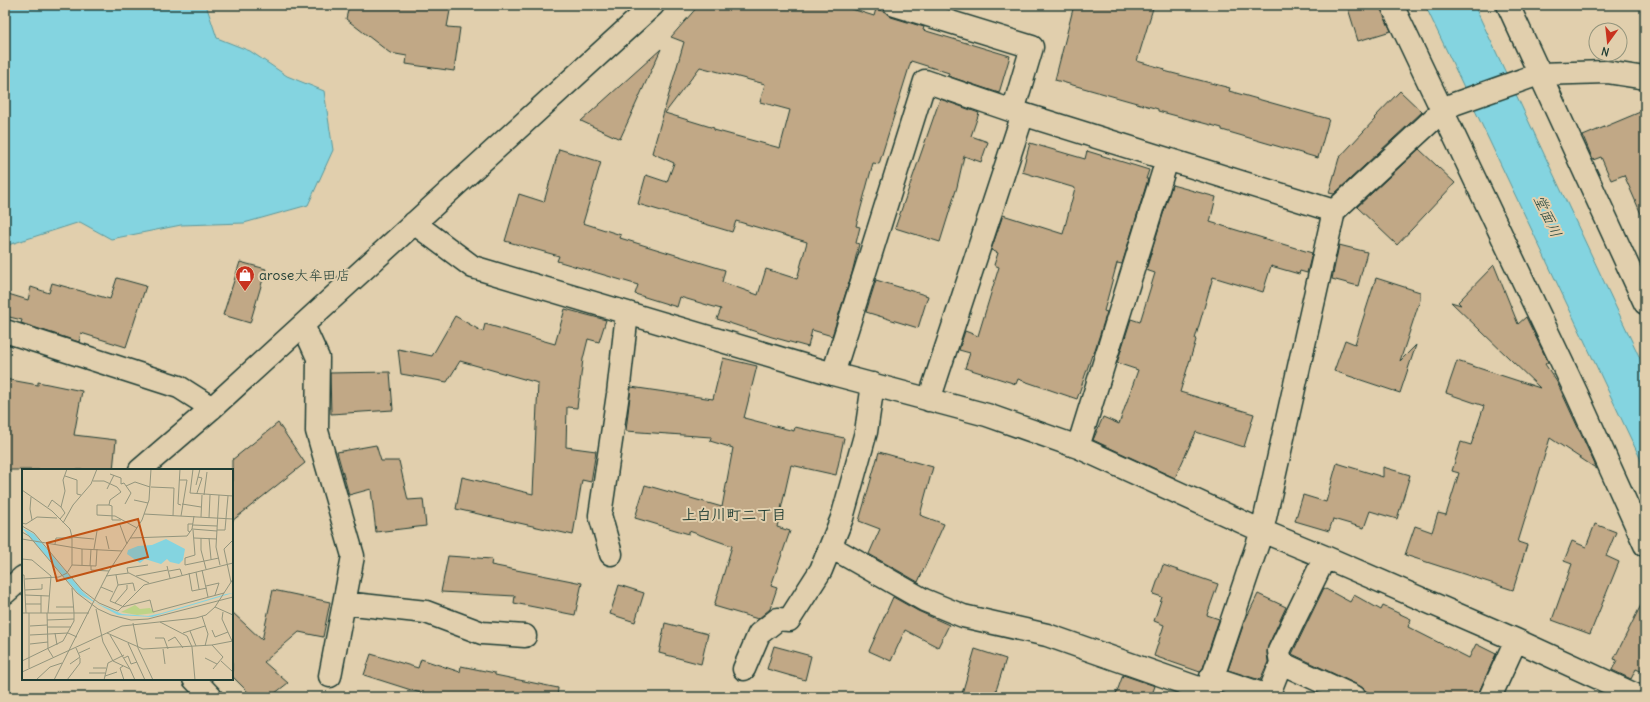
<svg xmlns="http://www.w3.org/2000/svg" width="1650" height="702" font-family="Delius,'Klee One',sans-serif">
  <style>
    .water { fill: #84d4e0; stroke: #5c989b }
    .building { fill: #c1a886; stroke: #1f3d34; fill-rule: evenodd }
    .lines { fill: none; stroke-linecap: round; stroke-linejoin: round }
    .minor-casing { stroke: #1f3d34; stroke-width: 25 }
    .minor { stroke: #e1cfad; stroke-width: 22 }
    .labels { text-anchor: middle; dominant-baseline: central; stroke-width: 4; stroke-linejoin: round; paint-order: stroke }
    .poi-label { font-size: 14px; fill: #1f3d34; stroke: #e1cfad; text-anchor: start }
    .water-label { font-size: 15px; font-style: italic; fill: #24453d; stroke: #e1cfad }
    .neighbourhood-label { font-size: 15px; font-weight: bold; fill: #1f3d34; stroke: #e1cfad }
    .inset-road { fill: none; stroke: #93957d; stroke-width: 1 }
    .view { fill: #c05314; fill-opacity: 0.15; stroke: #c05314; stroke-width: 2 }
    .inset-edge { fill: none; stroke: #1f3d34; stroke-width: 2 }
  </style>
  <rect width="100%" height="100%" fill="#e1cfad"/>
  <filter id="ink" filterUnits="userSpaceOnUse"><feTurbulence type="fractalNoise" baseFrequency=".025" numOctaves="2"/><feDisplacementMap in="SourceGraphic" scale="8" xChannelSelector="R" yChannelSelector="G"/><feConvolveMatrix kernelMatrix="1 2 1 2 8 2 1 2 1" color-interpolation-filters="sRGB"/></filter>
  <g filter="url(#ink)">
    <path class="water" d="M5,5H206L217,38L250,51L287,76L324,91L333,150L308,205L244,223L181,225L111,239L80,222L5,246Z
      M1425,5H1474L1645,369V484L1640,458Z"/>
    <path class="building" d="M349,5H451L447,27L460,28L454,71L406,64L407,56L390,53L346,19Z
      M699,5H839L874,16L876,9L885,12L891,17L924,27L923,30L1010,56L999,93L948,76L949,73L911,61L879,164L873,163L856,226L860,227L856,243L859,244L852,273L832,336L812,330L808,347L772,337L717,319L721,309L680,297L677,307L635,294L638,285L557,261L559,256L505,241L519,194L544,202L559,149L601,162L583,223L621,235L620,238L725,270L722,282L758,295L766,269L797,279L807,242L736,221L732,232L638,204L646,175L667,182L674,163L652,153L684,42L671,37ZM700,67L765,84L760,102L790,110L780,148L714,130V128L665,113Z
      M1074,5H1154L1137,61L1165,69L1164,71L1230,88L1229,91L1329,119L1318,158L1222,130V128L1158,111V109L1055,80Z
      M1347,5H1380L1391,31L1358,41Z
      M661,49L620,139L581,121Z
      M1400,91L1422,112L1334,194L1329,193L1339,158L1375,119L1374,118Z
      M940,99L979,113L971,136L988,142L981,162L964,156L957,187L940,242L895,228Z
      M1645,110V223L1624,175L1611,180L1601,157L1593,160L1583,136Z
      M1030,143L1085,159L1087,151L1149,170L1146,179H1148L1122,264L1117,263L1104,311L1107,312L1093,356L1092,355L1077,399L1018,379L1016,384L965,368L970,353L959,350L965,331L978,336L999,267L994,265L998,253L991,250L1003,215L1063,234L1075,188L1022,172Z
      M1419,149L1455,183L1397,245L1357,207Z
      M1172,185L1216,197L1210,222L1312,253L1307,273L1300,271L1299,274L1271,266L1263,292L1213,277L1195,339L1196,340L1180,392L1254,414L1244,447L1196,432L1175,478L1093,440L1103,417L1119,424L1138,370L1117,363L1131,319L1140,322L1155,273L1146,270Z
      M1339,245L1367,252L1358,286L1332,279Z
      M240,262L266,269L250,323L223,315Z
      M1494,265L1518,324L1526,317L1548,362L1545,364L1557,382L1597,469L1550,438L1518,542L1527,545L1513,590L1405,555L1415,526L1432,532L1438,513L1446,515L1459,473L1452,471L1461,442L1471,445L1484,406L1446,393L1457,361L1540,388L1451,302L1461,305L1458,302Z
      M117,278L146,286L126,347L81,333L79,342L21,323L22,320L5,316V293L28,300L31,287L49,293L52,283L110,299Z
      M1376,278L1420,292V300L1400,361L1416,345L1400,393L1334,371L1345,340L1355,344Z
      M876,280L928,296L918,328L866,312Z
      M565,309L606,320L599,342L588,339L583,359L577,408L567,407L566,447L596,451L591,482L582,480L573,535L456,509L462,477L533,494L538,383L460,361L447,382L401,374L398,349L432,356L455,316L483,332L485,324L555,344Z
      M723,358L757,366L744,418L794,431L795,427L844,438L836,475L791,465L777,527L790,531L771,586L777,588L770,609L758,619L714,606L732,546L689,531V534L635,518L645,485L722,507L733,448L710,441L711,437L626,431L631,387L713,399Z
      M390,372L393,410L331,414L330,373Z
      M5,379L38,385V382L82,391L74,435L116,440L113,470H5Z
      M278,423L305,463L232,521V460Z
      M376,445L381,461H399L408,500L423,499L426,526L376,532L371,489L349,495L337,452Z
      M879,452L933,467L920,515L944,524L918,582L869,554L880,529L859,521Z
      M1337,463L1383,477V467L1410,475L1397,519L1370,511L1364,528L1333,519L1329,531L1295,521L1303,495L1326,502Z
      M1595,524L1616,532L1606,556L1619,562L1590,634L1552,620L1572,564L1564,561L1572,541L1586,547Z
      M448,556L492,559L491,565L582,583L575,615L514,603L515,596L441,592Z
      M1163,565L1218,584L1207,615L1219,619L1203,668L1200,672L1154,656L1164,625L1154,621L1162,597L1153,594Z
      M619,585L644,593L635,622L610,614Z
      M1324,588L1350,602L1354,595L1381,610L1383,606L1411,619L1408,627L1469,658L1476,644L1496,654L1479,692L1478,697H1378L1366,691L1360,686L1292,654Z
      M273,590L330,602L323,637L299,632L264,662L288,683L270,697H253L232,676V612L262,640Z
      M1258,594L1286,607L1268,646L1267,653L1268,662L1260,680L1228,670L1244,623Z
      M893,597L918,611L949,625L938,647L905,630L891,661L869,651Z
      M1645,597V673L1636,669L1631,679L1612,670L1617,660L1614,659Z
      M665,623L708,634L701,664L659,653Z
      M774,646L811,656L805,680L767,669Z
      M975,649L1006,659L994,697H961Z
      M371,654L418,668L421,659L460,672L461,666L495,673V675L558,688L557,697H433L364,675Z
      M1123,675L1155,686L1151,697H1115Z"/>
    <g class="lines">
      <g class="minor-casing">
        <path id="minor" d="M895,5L1032,47L1013,111
          M1392,5L1576,392L1645,545
          M1508,5L1645,303
          M414,223L473,267L833,374L987,415L1078,447L1262,531L1325,557L1516,640L1640,697
          M303,325L318,358L317,431L353,556L330,676
          M5,331L179,387L212,408
          M833,374L925,81L1013,111L1334,211
          M929,400L1023,114
          M1078,447L1167,160
          M140,470L212,408L653,5
          M831,547L924,600L963,616L1047,635L1207,691
          M611,554L600,515L618,394L627,313
          M5,593L23,577
          M344,603L426,612L482,633L525,636
          M1281,663L1279,651L1325,557
          M744,669L759,634L778,619L789,620L821,570L842,518L866,432L873,384
          M1211,677L1268,696L1281,663L1355,697
          M194,679L211,697
          M1206,697L1262,531L1334,211L1442,111L1454,104L1539,74L1607,72L1645,78
          M1490,697L1516,640"/>
      </g>
      <use href="#minor" class="minor"/>
    </g>
  </g>
  <defs>
    <g id="shop-pin" transform="scale(1)"><path d="M0 17L-7.5 6A9.5 9.5 0 1 1 7.5 6Z" fill="#c8321e" stroke="#e1cfad"/><path d="M-5-2.5h2.3a2.7 3.5 0 0 1 5.4 0H5L5.5 6h-11ZM-1.5-2.5h3a1.5 2.3 0 0 0-3 0Z" fill="#fff"/></g>
  </defs>
  <g fill-rule="evenodd">
    <use href="#shop-pin" x="245" y="275"/>
  </g>
  <g class="labels">
    <g class="poi-label">
      <text x="259" y="275">arose大牟田店</text>
    </g>
    <g class="water-label">
      <text transform="translate(1548 216) rotate(65)">堂面川</text>
    </g>
    <g class="neighbourhood-label">
      <text x="734" y="514">上白川町二丁目</text>
    </g>
  </g>
  <g transform="translate(22 469)">
    <rect width="211" height="211" fill="#e1cfad"/>
    <path d="M113,136L118,140L128,139L133,144L115,146L99,143Z" fill="#bed388"/>
    <path d="M0,59L12,65L61,123L74,134L100,145L126,147L140,144L204,125L211,124L130,148L96,146L57,125ZM144,70L163,80L161,91L157,95L148,93L145,90L139,95L123,90L118,94L105,85L106,81L116,77L130,76Z" fill="#84d4e0"/>
    <path class="inset-road" d="M158,0L156,35L159,36M171,0L168,24L211,27M88,5L99,9V15L102,14L109,24L103,35M43,7L55,11V25L59,26M157,11H165L159,47M71,12H82L95,18L99,23L88,31L87,36M174,16L178,0M104,17L113,13L128,18M129,18L152,19L151,47M85,20L92,6M0,21L30,42L48,60L50,68V96L45,104L37,108L3,110M175,24L180,9L176,8M182,26L185,3M197,26L194,78L198,96M9,28L8,40L10,51M112,31L126,34M160,35L179,38M87,36H75V46L93,47L115,59M87,36L90,37V51H99M26,38L30,31L39,38M122,45L211,50V58M179,48L180,26M187,49L188,26M38,50L43,44L39,38L43,22L41,11L45,0M0,54L4,55L15,48L35,49M41,54L51,36L69,15L75,0M98,56L105,75M171,56L195,57M0,57L12,64L60,121L77,134L96,142L122,116L211,94M170,60L172,47M171,61L173,86L163,89V96L197,89M195,61H203L206,27M0,63L7,67L55,124L76,140L89,146L109,151L126,150L211,128M168,63L166,62V55H171M84,67L87,80M50,68L72,70M108,69L165,67L170,60L195,62M172,69L195,70M179,69V81L184,100M187,69L189,90M0,70L60,80L100,82M33,75L34,69H50M72,80L75,62M0,90L10,91L29,107L26,144M50,96L74,97L75,80M60,96V80M68,97L69,80M69,97V101L87,102M145,97L148,109M180,101L186,128M147,102L158,100L160,106M174,103L177,120M106,104L105,99L126,96M167,104L170,122L185,119M0,106H2L4,144M94,106L96,116L88,132L100,137M84,107L107,104L127,114M114,107L146,101M209,113L202,80L211,71M96,116L111,114L113,122M184,117L197,114L193,126M79,118L91,123M50,119L52,144M3,121L20,120V115M3,126L27,127M93,134L105,120V116M4,135H19M34,138H52M100,138L128,131L131,143L202,124M193,138L211,146M74,140L81,173L91,192M201,143L200,150L210,172M0,144H67M19,144V126M25,144L26,180L31,188M180,147L186,165L183,177M25,151L52,150M138,153L165,167L170,178L173,211M111,154L116,179L131,211M8,157L25,156M25,158H49M190,161L193,168L206,163M168,162L174,177M33,164L35,176M85,164L121,180L190,176L211,172M161,164L183,157M8,166L46,164L55,168M88,166L108,200M133,169H142L146,180M146,172L153,168L161,179M106,174L123,211M8,175L26,173M190,176L201,188L191,200M141,180L143,195M57,184L68,179M102,189L106,187L109,195L115,193M183,189L195,195M0,192L41,172L52,152V144M91,192L108,200L113,211M199,192L211,203M48,195L58,188L54,179M101,197L98,199L102,211M7,199V144M71,199H84M0,203L100,157L174,149L184,146L193,138L211,110M67,204H83M83,207L95,203M14,211L28,198L40,194M32,211L87,102L120,51L127,31L129,0M45,211L58,194V189M82,211L86,194L102,186"/>
    <path class="view" d="M116,50L126,88L35,112L25,74Z"/>
    <rect width="211" height="211" class="inset-edge"/>
  </g>
  <rect width="1650" height="702" fill="none" stroke="#e1cfad" stroke-width="20"/>
  <rect x="10" y="10" width="1630" height="682" fill="none" stroke="#1f3d34" stroke-width="1.5" filter="url(#ink)"/>
  <g transform="translate(1608 42) rotate(195)"><circle r="19" fill="#e1cfad" stroke="#93957d"/>
  <path d="M0-3L7 15L0 10L-7 15Z" fill="#c8321e"/>
  <text y="-6" font-size="11" font-weight="bold" text-anchor="middle" fill="#1f3d34">N</text>
  </g>
</svg>
